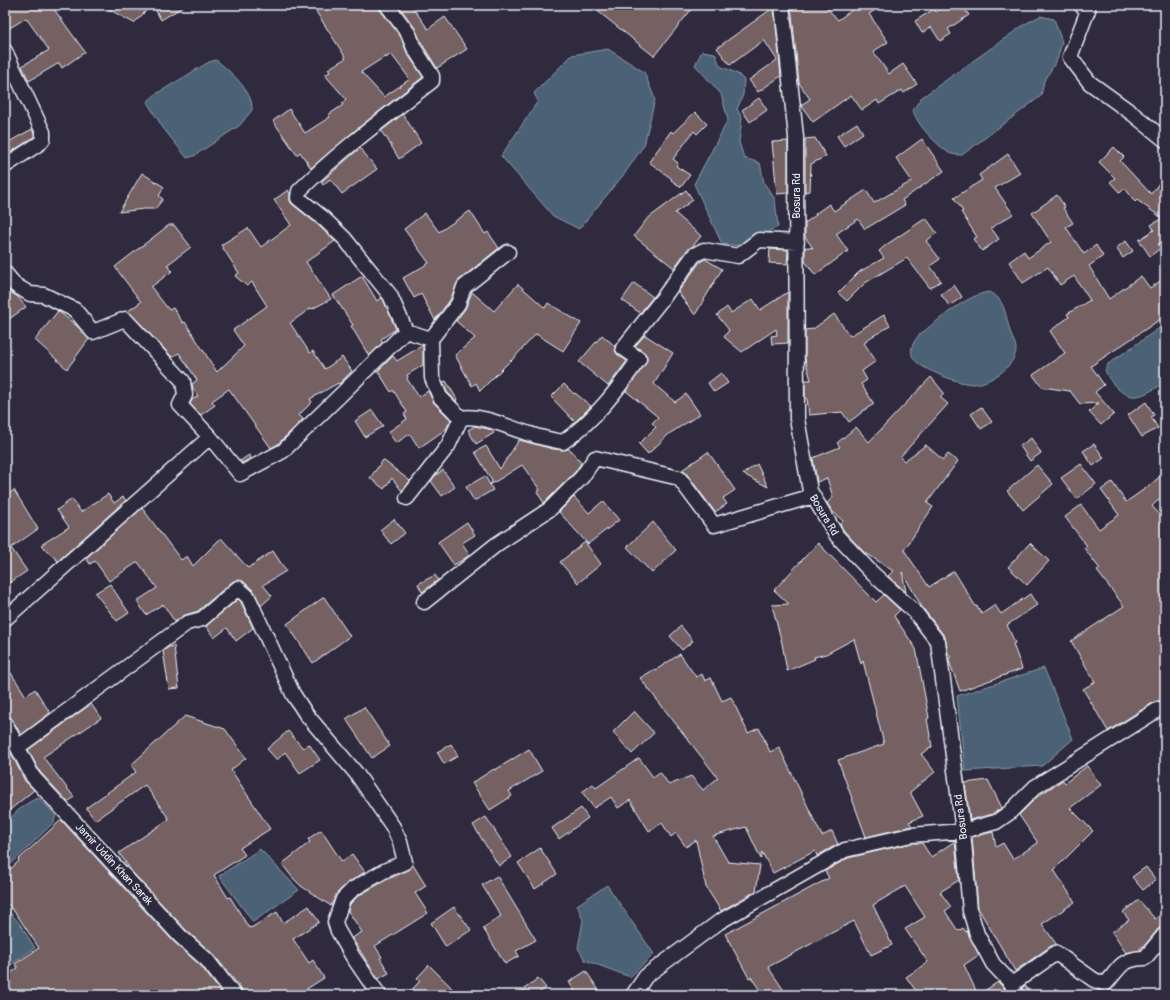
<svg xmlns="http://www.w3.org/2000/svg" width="1170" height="1000" viewBox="0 0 1170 1000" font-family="Pangolin,sans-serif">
<rect width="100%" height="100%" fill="#2f2a3d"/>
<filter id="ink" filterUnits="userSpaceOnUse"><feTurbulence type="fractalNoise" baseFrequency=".025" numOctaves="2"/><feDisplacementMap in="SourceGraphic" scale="8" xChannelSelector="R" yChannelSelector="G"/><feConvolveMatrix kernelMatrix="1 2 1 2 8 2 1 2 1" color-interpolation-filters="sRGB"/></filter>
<g filter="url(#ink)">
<!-- water -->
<path fill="#4b6276" stroke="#8a9baa" d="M1040 16 1054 19 1062 42 1057 60 1044 81 1041 96 962 155C958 155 953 155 949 153 937 145 916 124 913 110L921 98 1025 24Z
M608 49 644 72 655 99 644 145 625 173 579 229 553 216 501 156 538 101 534 93 572 55Z
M702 51 715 53 720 66 738 74 744 80 743 95 737 109 742 118 739 142 744 158 760 163 764 183 775 199 778 227 740 246 722 244 694 184 728 120 721 94 695 65Z
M216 60C228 69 244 84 250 98 252 102 252 106 252 110L240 125 194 156 187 158 163 128 147 102 156 94 209 62Z
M989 292C992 294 997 296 999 299 1006 308 1007 323 1011 334 1012 338 1016 344 1016 348 1017 366 988 385 972 384 961 383 950 379 940 375 920 366 900 358 919 335 938 321 966 295 989 292Z
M1165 324V383C1157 387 1146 395 1137 396 1123 398 1109 382 1105 370L1108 364Z
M1044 668 1073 739 1042 766 965 771 957 696Z
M39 798 56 815 54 822 5 870V824C15 813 25 802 39 798Z
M260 849 299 890 253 922 219 876Z
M607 885 654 954 630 977 585 960 578 948 583 920 577 905Z
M5 907 20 924 35 948 5 969Z"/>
<!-- building -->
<path fill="#756162" stroke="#e8f1f8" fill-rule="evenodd" d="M5 5H51L85 52 62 68 59 63 29 81 22 66 49 50 26 18 5 31Z
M101 5H152L134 23Z
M163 5H186L161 20 155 9Z
M322 5H379L380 10 401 37 407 53 423 77 358 128 311 168 300 152 297 155 273 121 289 109 305 133 330 117 328 115 343 105 342 103 346 99 325 75 330 72 328 69 346 58 315 10ZM391 54 410 79 384 97 361 72 386 56V58Z
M398 5H411L428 29 445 17 467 49 437 68 422 44 415 28Z
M590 5H695L654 56Z
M791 5H824L838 20 859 5H883L869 14 888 42 874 51 875 54 889 74 903 64 917 84 904 93 902 90 879 104 877 100 862 110 851 95 813 122 801 105 810 99 799 83Z
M946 5H962L969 15 948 29 951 34 940 41 931 27 922 33 915 21 934 9 936 12Z
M774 7 781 76 758 92 749 80 777 60 764 40 730 65 717 48Z
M759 98 767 110 750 122 742 110Z
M695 112 707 124 697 134 694 131 673 159 678 163 676 166 690 175 681 187 671 180 672 179 649 162 671 131 673 133Z
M403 114 421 143 399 159 386 137H385L381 131Z
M857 123 863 133 844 146 837 136Z
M32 129 34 134V137L5 156V144Z
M815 138 826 156 811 164 810 191 805 192V139Z
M922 139 944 171 902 200 905 205 865 229 858 219 836 234 848 251 815 275 805 261V247L813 248 805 237V223L816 215 815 214 829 204 834 211 866 190 874 203 912 181 896 158Z
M788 141V193L777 194 772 142Z
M1114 147 1124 157 1120 161 1151 194 1165 175V247L1162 242 1158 244 1161 248 1150 256 1139 240 1154 230 1151 225 1162 218 1137 200 1135 202 1125 188 1120 193 1110 182 1115 178 1099 162Z
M360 148 377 169 342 194 330 179 323 185 321 182Z
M1008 154 1020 173 995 188 1013 214 991 228 999 239 982 251 973 239 977 237 961 212 963 211 954 198 982 180 979 175Z
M142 173 164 187 159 196 163 199 155 209H144L119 212Z
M288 190 290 194V201L292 204 317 224 335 241 306 262 331 299 312 309 311 308 290 323 310 353 313 351 325 369 342 357 352 371 339 384 338 383 310 399 312 402 299 415 303 419 278 444 271 448 229 389 212 401 215 405 201 415 190 404 192 400 198 396 193 389 192 384 197 380 179 353 172 357 128 311 141 302 115 267 169 225H174L191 247 167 265 172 271 151 287 169 310 173 308 183 323 185 322 217 372 244 346 233 330 267 306 252 282 247 286 235 276 239 273 221 245 248 228 261 247 291 225 274 200Z
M686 190 693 200 675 213 701 236 693 246 687 250 674 268 634 236 647 219Z
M1057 195 1065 207 1063 208 1073 223 1066 227 1084 254 1096 245 1103 256 1089 266 1109 299 1141 276 1150 288 1165 278V316L1091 366 1104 385 1095 392 1114 414 1101 425 1089 412 1099 403 1080 404 1070 391 1042 387 1033 375 1065 353 1050 331 1069 317 1067 314 1090 300 1074 276 1060 285 1048 267 1023 283 1009 262 1024 251 1028 258 1051 242 1032 213Z
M470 211 485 234 488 232 499 248 458 281 450 300 435 320 421 294 414 298 403 278 429 263 404 229 425 213 439 232Z
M926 218 937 233 926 241 940 259 930 266 941 281 930 288 907 258 865 283 847 301 838 293 859 272 884 258 879 251 886 245Z
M1126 241 1133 251 1123 258 1116 248Z
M770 249 788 250 787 264 769 263Z
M705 259 722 269 695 315 678 292 700 262Z
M362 276 377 301 382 298 383 299 396 329 381 339 383 342 369 356 351 326 353 325 333 295Z
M634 283 653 297 640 313 622 300Z
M518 284 545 308 548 303 581 323 563 351 536 334 511 361V360L480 391 476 383 472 386 455 355 475 338 456 321 465 309 472 292 494 311Z
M954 285 962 297 949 306 941 294Z
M5 286 10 292 18 297 26 307 5 322Z
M788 292V343L772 344 771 336 777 335 776 329 742 352 724 337 729 330 717 315 727 307 731 313 753 299 760 310Z
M58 311 77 326 89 339 67 369 35 340Z
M834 314 850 336 884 315 890 326 866 340 867 341 864 343 876 361 862 371 867 380 861 384 874 404 861 412V413L849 422 842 412 809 415 807 398H805V380H811L805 359V330L813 329Z
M602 335 615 346V351L618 355 627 361 608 386 579 362Z
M645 335 673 353 654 384 675 402 686 394 700 414 669 434 648 454 639 444 656 427 652 423 658 417 626 391 647 360V356L644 352 635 346Z
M423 345V365L407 375 408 377 407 379 419 397 428 391 434 403 451 420 446 429 419 448 410 434 396 443 388 432 407 419 404 414 407 412 393 390 391 392 378 371 393 356 397 361Z
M721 373 728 383 714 392 708 383Z
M931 377 944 393 940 397 948 404 900 457 904 461 926 445 943 460 948 454 958 461 927 503 933 507 904 550 929 587 954 571 976 607 977 606 982 614 995 605 1001 614 1030 594 1037 605 1007 625 1015 643 1013 644 1022 669 960 691 949 661V658L951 657 948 653 945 637 922 607 902 572 906 592 888 576 893 571 863 551 844 531 840 524 843 521 832 511 827 503 833 497 827 478 817 482 813 458 840 447 837 443 856 427 869 442Z
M446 381 457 399 456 400 457 402 447 392 443 382Z
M564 384 574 394 575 393 591 406 575 422 551 397Z
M1146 402 1154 415 1151 417 1158 428 1142 437 1128 415Z
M981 407 992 422 981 429 971 414Z
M372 410 383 426 365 437 355 421Z
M475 426 492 430 494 433 476 444 468 430Z
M1031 438 1041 453 1030 461 1020 446Z
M519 440 553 449 562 450 568 449 572 451 581 463 575 472 544 503 537 492 540 490 522 465 490 485 493 490 474 501 466 487 485 476 490 485 492 481 475 452 486 446 500 469Z
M1094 444 1104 458 1093 466 1083 451Z
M708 452 735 490 723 498 727 504 715 512 686 473 682 470Z
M249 455 251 458 242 463 240 461Z
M383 460 410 481 402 491 392 478 384 489 370 478Z
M757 464 768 487 743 474Z
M1081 464 1096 484 1077 499 1061 478Z
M1037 465 1053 484 1023 510 1007 491Z
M443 470 455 487 442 496 431 481 435 476Z
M1165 472V494L1152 506 1165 521V700L1154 702 1108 731 1083 689 1095 682 1071 641 1124 606 1097 571 1100 569 1084 548 1087 546 1065 517 1081 505 1099 529 1119 515 1101 490 1112 482 1126 502 1149 486Z
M14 490 38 529 11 548 27 571 5 586V497Z
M108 494 114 503 123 497 126 500 58 561 41 545 69 527 57 510 72 499 81 512Z
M574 497 589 513 603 501 619 520 588 544 559 512Z
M142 508 181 560 187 556 193 566 221 538 248 568 273 551 286 571 263 585 272 596 261 606 254 591 243 581 236 580 232 582 198 611 185 615 175 622 163 604 146 615 137 601 157 588 138 562 109 581 95 561 90 564 86 558Z
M394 519 405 533 391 544 380 530Z
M467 522 475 535 462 543 470 555 454 565 438 542Z
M653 522 676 550 652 573 627 547Z
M585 542 601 564 578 583 560 562Z
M818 543 876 602 884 595 900 610 894 616 916 649 929 718 927 719 932 747 921 754 935 772 910 792 923 816 909 822 912 826 866 837 838 760 884 744 863 661 861 664 854 639 826 654 814 657 815 659 787 671 782 643 772 605 789 604 774 590Z
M1030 543 1049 561 1027 585 1008 567Z
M435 575 438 580 422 592 418 584Z
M110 584 129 613 117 621 95 593Z
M324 597 350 636 313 663 287 624Z
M238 599 241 602 253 628 236 641 227 628 214 638 206 626Z
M681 626 693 641 682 650 670 636Z
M174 646 179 688 169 689 163 651 169 647Z
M680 654 696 677 702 674 705 681 711 678 722 701 731 697 748 733 759 728 770 752 779 747 822 836 832 831 838 844 817 856 815 851 773 873 762 852 761 859 746 827 713 836 728 862 760 865 756 891 721 911 706 887 696 840 686 847 676 833 671 837 662 823 649 831 630 800 618 808 611 797 594 808 582 792 593 784 596 788 639 758 653 777 660 772 669 785 691 776 703 790 718 778 640 678 655 669 656 670Z
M5 664 26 696 35 689 50 713 21 735 12 719 9 716 5 715Z
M91 704 101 718 43 757 74 797 68 802 40 772 28 750Z
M364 707 390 746 372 758 346 719Z
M634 711 654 733 632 754 613 732Z
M185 716 225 729 246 758 231 770 270 829 240 848 245 855 214 875 228 898 230 897 249 928 250 927 251 928 277 912 283 923 309 906 319 922 293 939 309 963 313 960 324 978 297 995H244L239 986 214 955 186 930 132 872 119 853 169 819 145 785 95 820 86 808 136 772 131 765Z
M288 731 303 748 309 744 320 760 300 773 285 752 277 760 267 749Z
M5 741 25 781 34 790 5 814Z
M451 744 458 756 444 764 437 752Z
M529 749 542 771 509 791 512 796 490 810 472 783 494 769 495 770Z
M1087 766 1101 785 1070 808 1093 831 1054 870 1075 902 1042 924 1057 945 1051 946 1015 971 978 908 972 837 993 832 996 847 1003 843 1013 859 1038 843 1019 815 1038 796 1063 780 1065 783Z
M988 780 1002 808 992 814 970 820 965 783Z
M581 808 588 818 559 839 552 828Z
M486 817 512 857 499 866 473 825Z
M61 820 174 942 201 966 223 995H5V977L18 968 15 964 39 948 17 915 5 901V874L19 861 18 860Z
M321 830 342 862 352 854 365 872 349 882 337 893 331 906 301 886 292 877 282 864 310 842 308 839Z
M955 841 959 880 940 892 951 907 945 911 958 931 963 928 966 932 967 931 979 955 964 965 978 995 998 982 1004 988 1006 995H919L906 977 928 962 905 929 925 917 905 886 873 905 892 945 871 955 854 921 768 967 787 995H763L751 977 749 978 725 934 829 878 825 871 848 858 912 843H922L931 857Z
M540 848 557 874 535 889 518 863Z
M413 865 426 886 415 893 428 913 375 946 382 957 380 958 389 973 378 979 352 938 362 932 348 911 350 904 358 896 388 879 409 870Z
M1146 867 1156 880 1143 890 1132 877Z
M497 876 536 940 516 951 519 956 505 964 483 928 501 916 482 885Z
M1139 900 1155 919 1165 911V926L1158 929 1145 945 1140 948 1141 950 1126 953 1112 932 1129 920 1123 912Z
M454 907 471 930 446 947 431 923Z
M429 965 449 985 458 995H407L420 981 417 978Z
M586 971 602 995H577L569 982Z
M538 978 546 988 536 995H517Z
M1025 985 1031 995H1023L1022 988Z"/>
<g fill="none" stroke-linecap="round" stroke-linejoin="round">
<defs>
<path id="street" d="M387 5 408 33 414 48 432 76V81C387 116 339 151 299 191L298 198 323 218 345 239 364 263 390 295 406 331 431 339 458 304 464 287 508 252
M782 5 796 137 797 419 810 491 837 536 871 572 915 612 938 642 963 831 970 911 977 934 993 964 1012 984 1015 995
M1081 5 1088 10 1070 57 1090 83 1133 114 1165 140
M5 51 43 132V139L40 143 5 166
M5 273 15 285 30 294 44 295 75 310 93 332 125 319 183 381 185 395 180 405 210 437
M461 418C482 414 509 428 530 434 541 438 552 440 563 442 595 420 617 390 639 359L623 348 663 298 694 255 704 250 738 256 759 240 797 242
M407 498 448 446 461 418 440 397 432 378 431 339
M424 602 497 544 550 509 582 477 595 458 679 478 714 525 813 496
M5 619 210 437 240 474 283 451 406 331
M5 723 33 777 180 936 207 960 234 995
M18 747 187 623 202 619 238 588 248 597 293 694 306 714 356 773 378 805 393 827 400 842 405 862 384 871 353 889 343 899 335 922 338 931 353 957 379 995
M1012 984 1056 953 1094 980 1105 984C1111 979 1113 974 1118 969 1124 961 1135 958 1145 958L1165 934
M633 995 646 976 719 922 845 850 911 835 963 831 996 822 1009 813 1035 787 1159 709H1165"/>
</defs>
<!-- street casing -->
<use href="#street" stroke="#e8f1f8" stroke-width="17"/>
<!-- street -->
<use href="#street" stroke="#2f2a3d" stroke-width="14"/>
</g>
</g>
<g text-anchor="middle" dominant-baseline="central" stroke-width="4" stroke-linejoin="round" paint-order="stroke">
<!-- street labels -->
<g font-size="11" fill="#e8f1f8" stroke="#2f2a3d">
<text transform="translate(796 196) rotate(-90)">Bosura Rd</text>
<text transform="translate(824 515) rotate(59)">Bosura Rd</text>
<text transform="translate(961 817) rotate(-97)">Bosura Rd</text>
<text transform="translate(114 864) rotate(47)">Jamir Uddin Khan Sarak</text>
</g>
</g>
<!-- margin -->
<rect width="1170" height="1000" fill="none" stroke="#2f2a3d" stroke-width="20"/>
<rect x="10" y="10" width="1150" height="980" fill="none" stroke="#e8f1f8" stroke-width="1.5" filter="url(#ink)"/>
</svg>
